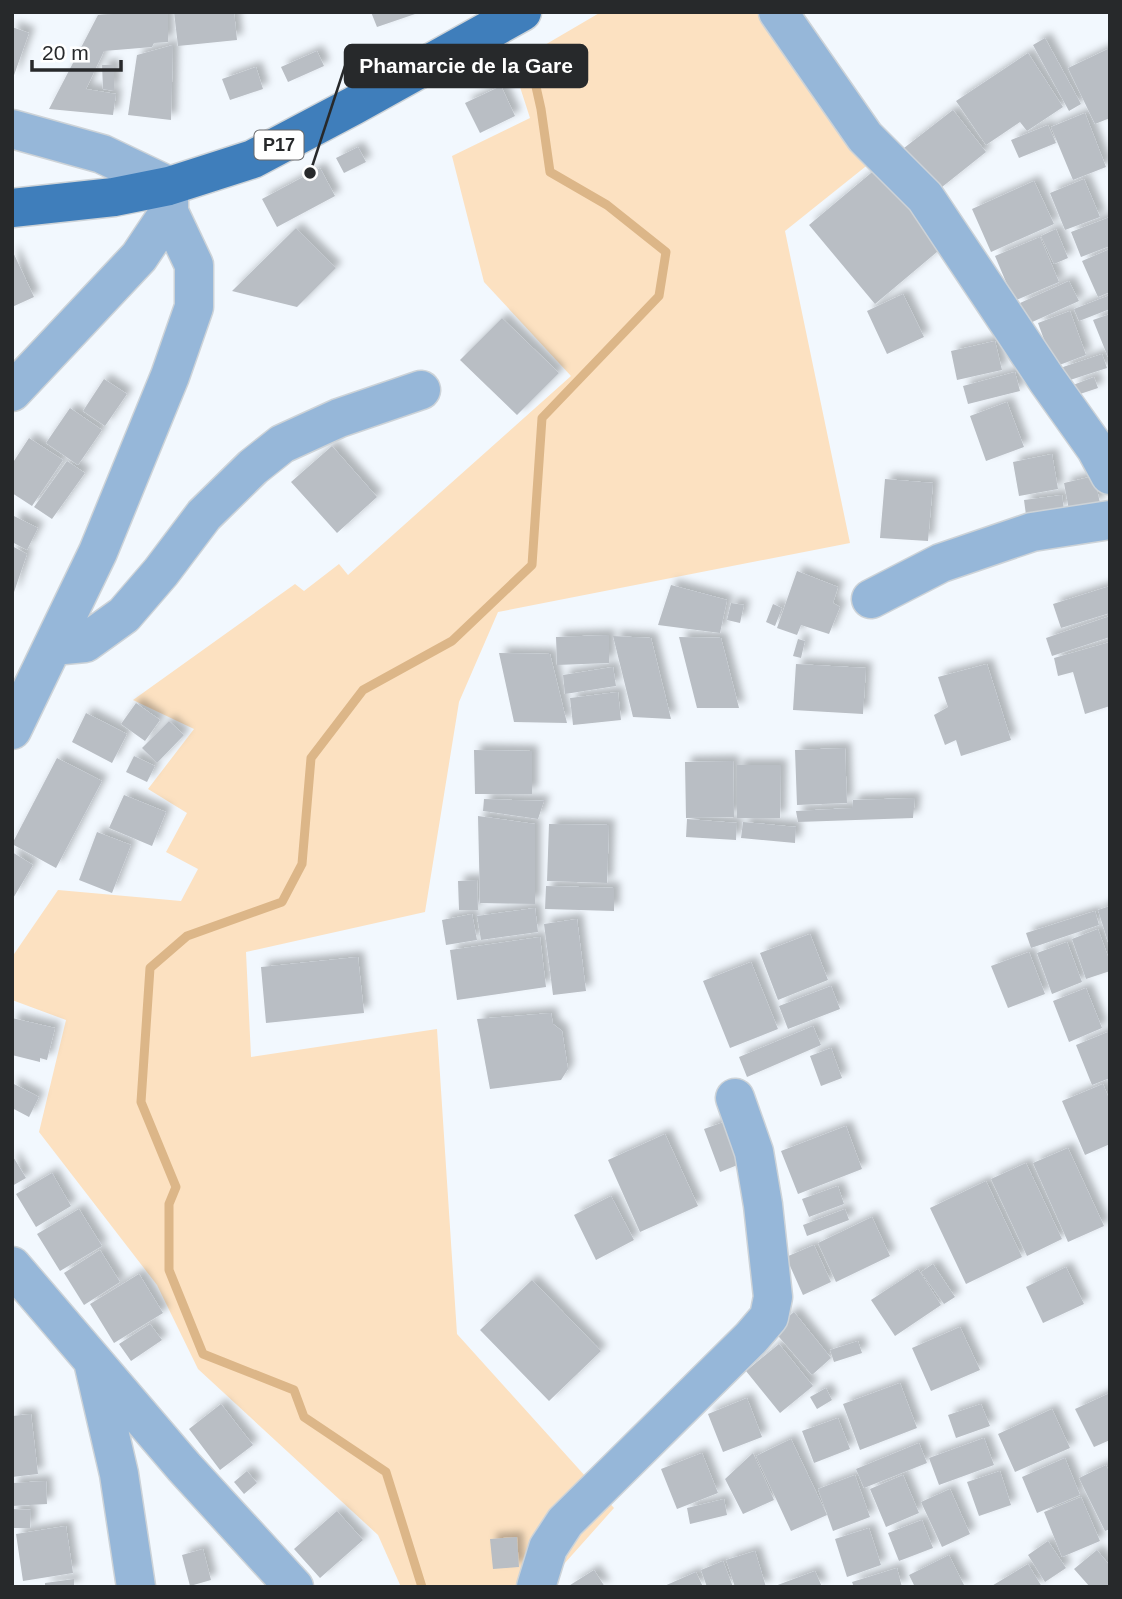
<svg xmlns="http://www.w3.org/2000/svg" width="1122" height="1599" viewBox="0 0 1122 1599" font-family="Arial,sans-serif">
<defs>
<filter id="shadow"><feDropShadow dx="6" dy="-6" stdDeviation="3.5" flood-color="#0004"/></filter>
</defs>
<rect width="100%" height="100%" fill="#f2f8fe"/>
<!-- green -->
<path fill="#fce1c1" d="M601 12H758L870 163 785 231 850 543 498 612 459 702 425 912 246 952 251 1057 437 1029 457 1334 614 1508 548 1582V1587H401L378 1535 198 1369 157 1285 39 1132 66 1020 12 1000V957L58 890 181 901 198 869 166 852 187 813 148 789 194 729 133 700 295 584 304 591 339 564 348 575 571 376 484 282 452 156 530 118 511 59 543 46Z"/>
<g fill="none" stroke-linecap="round" stroke-linejoin="round">
<!-- stream -->
<path stroke="#dcb688" stroke-width="9" d="M422 1587 386 1472 304 1417 294 1390 203 1354 169 1270V1204L176 1187 141 1102 150 968 187 936 282 902 302 864 311 758 363 690 452 641 532 565 542 418 659 296 666 252 607 205 550 172 541 109 530 60"/>
</g>
<!-- building -->
<path fill="#b9bec4" filter="url(#shadow)" d="M113 12H168V42L154 43 152 47 104 51 86 89 116 94 113 115 49 109 98 15 113 14Z
M174 12H234L237 40 178 46Z
M371 12H418V13L377 27Z
M12 27 29 33 13 78H12Z
M1045 38 1081 104 1069 111 1033 45Z
M173 45 171 120 128 115 137 55Z
M1110 48V118L1095 124 1068 68Z
M317 51 324 66 288 82 281 67Z
M1028 53 1063 107 1027 131 1020 122 986 145 956 101Z
M102 65H114V91L103 89Z
M256 67 263 89 230 100 222 79Z
M501 86 515 116 480 133 465 103Z
M953 110 986 152 937 191 904 148Z
M1085 113 1106 167 1073 180 1051 127Z
M1048 125 1056 143 1019 158 1011 140Z
M358 147 366 162 344 173 336 158Z
M883 163 950 241 875 304 809 225Z
M320 168 335 196 277 227 262 199Z
M1084 179 1100 217 1065 230 1050 193Z
M1034 181 1054 224 991 252 972 209Z
M1110 217V246L1081 257 1071 232Z
M296 228 336 268 297 307 232 291Z
M1056 229 1068 258 1054 264 1041 236Z
M1040 237 1059 282 1014 301 995 256Z
M1110 249V292L1098 297 1082 261Z
M12 250 34 297 12 307Z
M1069 281 1079 301 1030 323 1020 303Z
M903 294 924 337 887 354 867 311Z
M1110 295V309L1079 321 1074 309Z
M1070 311 1086 355 1054 367 1038 323Z
M1110 314V362L1093 320Z
M502 318 559 373 517 415 460 360Z
M995 341 1002 370 957 380 951 351Z
M1102 354 1107 368 1067 381 1063 367Z
M1015 372 1020 391 968 404 963 386Z
M1094 377 1098 388 1077 395 1073 385Z
M104 379 127 394 105 426 83 411Z
M1007 402 1024 447 986 461 970 416Z
M70 408 102 430 78 465 46 443Z
M29 438 63 460 32 506 12 493V464Z
M332 446 377 497 337 533 291 482Z
M1052 454 1058 489 1019 496 1013 462Z
M67 461 85 473 52 519 34 507Z
M1094 476 1100 503 1069 510 1064 483Z
M885 479 933 483 928 541 880 538Z
M1062 495 1064 510 1026 515 1024 500Z
M14 516 38 528 27 550 12 542Z
M12 546 27 554 13 595H12Z
M797 571 838 587 833 603 840 607 829 634 801 625 797 635 777 628Z
M671 585 727 600 720 633 658 625Z
M1110 586V613L1061 628 1053 604Z
M731 603 744 605 740 623 727 620Z
M773 604 782 608 775 626 766 622Z
M1110 616V637L1052 656 1046 638Z
M609 635V663L557 665 556 637Z
M613 636 651 638 671 719 633 717Z
M679 637 721 638 739 708H697Z
M798 639 805 641 801 658 793 656Z
M1110 642V706L1085 714 1073 672 1058 676 1054 658Z
M499 653 550 654 567 723 514 722Z
M796 664 866 668 863 714 793 710Z
M987 664 1011 740 961 756 956 740 945 745 934 715 948 707 938 677Z
M613 667 616 686 565 694 563 675Z
M618 692 621 720 573 725 570 698Z
M136 703 160 720 145 741 121 724Z
M86 713 127 734 112 763 72 742Z
M169 721 184 735 157 763 142 748Z
M845 748 847 803 797 805 795 750Z
M474 750 532 751V794H475Z
M134 756 155 766 147 782 126 772Z
M57 758 102 781 56 868 12 844Z
M733 761 734 817 686 818 685 762Z
M737 765H781L780 818H737Z
M124 795 166 812 152 846 109 828Z
M915 798 913 818 798 822 796 811 852 808 853 800Z
M484 799 544 801 538 819 483 811Z
M478 816 535 824V904L480 903Z
M687 819 737 823 736 840 686 837Z
M743 822 796 827 795 843 741 838Z
M549 824 609 825 607 883 547 881Z
M97 832 131 845 112 893 79 880Z
M12 852 33 865 12 900Z
M477 880 478 910H459L458 881Z
M546 886 614 888V911L545 909Z
M1110 906V945H1109L1098 910Z
M535 908 538 932 481 940 477 916Z
M1095 911 1099 925 1031 948 1026 933Z
M472 914 477 940 446 945 442 920Z
M577 919 586 991 553 995 544 924Z
M1098 929 1110 962V971L1086 979 1072 939Z
M810 934 828 980 778 1000 760 953Z
M540 937 546 987 457 1000 450 950Z
M1067 942 1082 982 1052 994 1037 953Z
M1029 952 1045 994 1008 1008 991 966Z
M358 957 364 1013 266 1023 261 967Z
M751 962 778 1029 730 1048 703 981Z
M831 986 840 1009 788 1029 779 1006Z
M1086 988 1102 1028 1069 1042 1053 1001Z
M551 1013 553 1024 562 1031 568 1069 561 1080 490 1089 477 1019Z
M12 1018 55 1028 47 1060 40 1058V1062L12 1055Z
M813 1026 821 1045 747 1077 739 1057Z
M1108 1032 1110 1038V1078L1092 1085 1076 1045Z
M831 1048 842 1078 821 1086 810 1056Z
M12 1083 39 1097 29 1117 12 1108Z
M1103 1084 1110 1101V1144L1085 1155 1062 1101Z
M735 1118 750 1160 720 1172 704 1129Z
M846 1126 862 1169 798 1194 781 1151Z
M665 1134 698 1206 640 1232 608 1160Z
M1068 1148 1104 1226 1068 1242 1033 1163Z
M12 1155 26 1178 12 1186Z
M1026 1163 1062 1239 1027 1256 991 1179Z
M52 1173 71 1206 36 1227 16 1194Z
M986 1181 1022 1257 966 1284 930 1208Z
M838 1186 844 1204 809 1217 802 1199Z
M611 1196 634 1240 596 1260 574 1215Z
M79 1209 102 1246 60 1271 37 1234Z
M845 1209 849 1220 807 1236 803 1225Z
M872 1217 890 1256 836 1282 818 1243Z
M814 1245 831 1282 803 1295 786 1257Z
M100 1250 120 1282 84 1305 64 1273Z
M933 1264 955 1297 944 1304 921 1272Z
M1066 1267 1084 1304 1043 1323 1026 1287Z
M918 1269 941 1305 895 1336 871 1300Z
M139 1274 163 1313 114 1343 90 1304Z
M532 1280 601 1351 549 1401 480 1330Z
M794 1312 831 1358 812 1375 773 1330Z
M150 1324 162 1340 131 1361 119 1344Z
M960 1327 980 1370 931 1391 912 1348Z
M858 1341 862 1353 834 1362 830 1350Z
M779 1344 813 1386 780 1413 746 1371Z
M900 1383 917 1428 860 1450 843 1404Z
M826 1388 832 1400 817 1409 810 1397Z
M1110 1393V1440L1094 1447 1075 1409Z
M747 1398 762 1437 723 1452 708 1414Z
M221 1404 253 1445 220 1470 189 1429Z
M981 1404 990 1426 956 1438 948 1415Z
M1052 1409 1070 1448 1015 1472 998 1434Z
M31 1414 38 1474 12 1477V1416Z
M838 1418 850 1449 814 1463 802 1431Z
M984 1438 994 1465 939 1485 929 1458Z
M791 1439 827 1515 791 1531 756 1456Z
M919 1443 927 1463 864 1488 856 1469Z
M702 1453 718 1493 677 1509 661 1469Z
M753 1453 774 1500 743 1514 725 1479Z
M1065 1458 1080 1495 1037 1513 1022 1477Z
M1106 1465 1110 1473V1529L1105 1531 1079 1478Z
M247 1471 257 1483 244 1494 234 1482Z
M1000 1471 1011 1505 979 1516 967 1482Z
M855 1475 870 1517 833 1531 818 1489Z
M903 1475 919 1513 886 1527 870 1489Z
M46 1481 47 1504 12 1506V1483Z
M950 1489 970 1534 942 1547 921 1502Z
M1081 1497 1100 1541 1062 1557 1044 1512Z
M724 1499 727 1515 690 1524 687 1508Z
M12 1509 31 1510 30 1528H12Z
M337 1511 363 1540 320 1578 294 1549Z
M922 1520 933 1548 899 1561 888 1533Z
M66 1526 73 1573 23 1581 16 1534Z
M869 1528 881 1565 847 1577 835 1539Z
M517 1537 519 1567 493 1569 490 1539Z
M1048 1541 1066 1568 1045 1582 1028 1555Z
M203 1549 211 1580 190 1586 182 1555Z
M1097 1550 1110 1566V1587H1090L1074 1569Z
M755 1551 766 1587H735L726 1560Z
M949 1555 965 1587H915L909 1575Z
M723 1561 733 1587H707L701 1570Z
M1028 1564 1042 1587H990Z
M897 1568 902 1587H854L852 1582Z
M594 1570 605 1587H567Z
M815 1571 822 1587H775V1586Z
M696 1572 703 1587H662Z
M74 1579V1587H45V1583Z"/>
<g fill="none" stroke-linecap="round" stroke-linejoin="round">
<defs>
<path id="minor" d="M778 12 865 137 925 197 1047 380 1096 449 1110 475
M12 129 102 154 169 186V212L139 257 12 392
M871 599 941 563 1032 532 1110 520
M53 646 85 643 124 615 161 572 204 515 253 467 282 444 339 418 421 390
M12 730 98 552 170 376 194 307V265L169 212
M12 1266 184 1467 294 1587
M94 1366 119 1474 136 1587
M536 1587 548 1548 565 1522 751 1338 769 1317 773 1297 763 1205 754 1152 735 1098"/>
<path id="major" d="M12 208 114 197 169 186 253 159 353 106 522 12"/>
</defs>
<!-- minor casing -->
<use href="#minor" stroke="#cdd3d8" stroke-width="41"/>
<!-- major casing -->
<use href="#major" stroke="#cdd3d8" stroke-width="41"/>
<!-- minor -->
<use href="#minor" stroke="#96b7d9" stroke-width="38"/>
<!-- major -->
<use href="#major" stroke="#3f7ebb" stroke-width="38"/>
</g>
<g text-anchor="middle" dominant-baseline="central" stroke-width="6" stroke-linejoin="round" paint-order="stroke">
<!-- shield labels -->
<rect fill="#fff" stroke="#68696b" stroke-width="2" x="254.5" y="130.5" width="49" height="29" rx="5"/>
<g font-size="18" font-weight="bold" fill="#27292b">
<text x="279" y="145">P17</text>
</g>
</g>
<!-- callouts -->
<path fill="none" stroke="#27292b" stroke-width="2.5" d="M310 173L345 66"/>
<circle fill="#27292b" stroke="#fff" stroke-width="2.5" cx="310" cy="173" r="7"/>
<rect fill="#27292b" stroke="#27292b" stroke-width="2.5" x="345" y="45" width="242" height="42" rx="7"/>
<g font-size="21" text-anchor="middle" font-weight="bold" fill="#fff">
<text x="466" y="73">Phamarcie de la Gare</text>
</g>
<!-- border -->
<rect width="1122" height="1599" fill="none" stroke="#27292b" stroke-width="28"/>
<!-- scale -->
<path d="M32 60v10h89v-10" fill="none" stroke="#27292b" stroke-width="3.5"/>
<text x="42" y="60" font-size="21" fill="#27292b" stroke="#ffffff" stroke-width="5" paint-order="stroke">20 m</text>
</svg>
